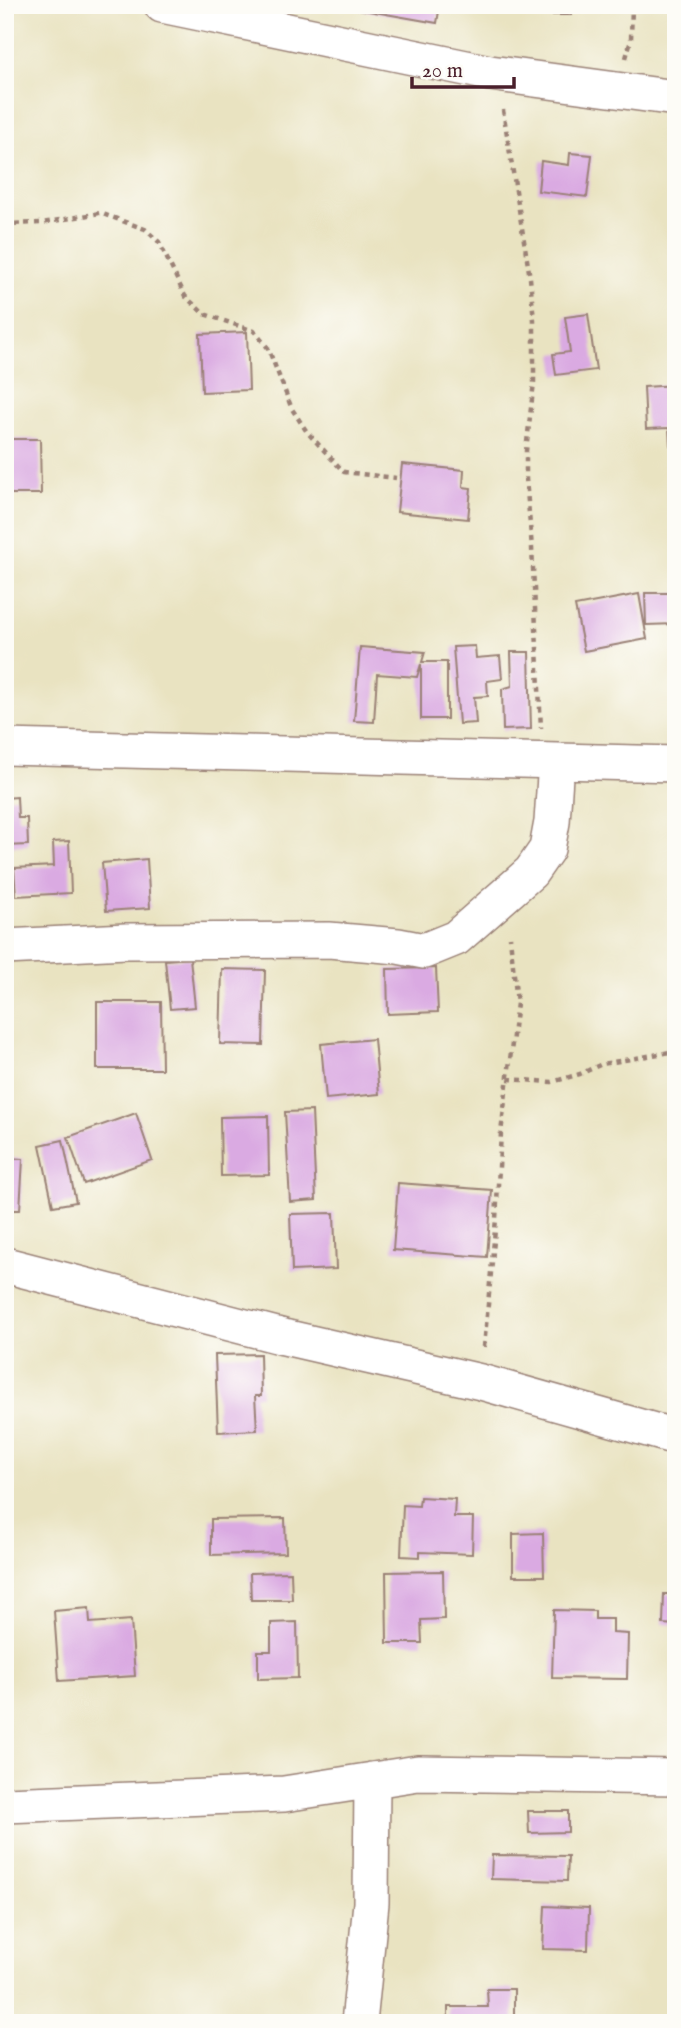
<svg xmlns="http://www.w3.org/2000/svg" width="681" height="2028" viewBox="0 0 681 2028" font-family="'IM FELL English',serif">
<rect width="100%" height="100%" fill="#fdfcf7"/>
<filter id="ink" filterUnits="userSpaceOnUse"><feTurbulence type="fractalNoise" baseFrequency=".0143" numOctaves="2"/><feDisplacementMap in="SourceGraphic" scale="14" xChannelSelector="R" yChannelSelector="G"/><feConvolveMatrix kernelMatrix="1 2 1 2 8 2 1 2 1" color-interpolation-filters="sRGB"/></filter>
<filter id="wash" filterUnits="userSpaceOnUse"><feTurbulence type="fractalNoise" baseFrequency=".00686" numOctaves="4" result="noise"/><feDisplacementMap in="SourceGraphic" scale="28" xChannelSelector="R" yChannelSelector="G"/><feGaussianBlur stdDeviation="1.57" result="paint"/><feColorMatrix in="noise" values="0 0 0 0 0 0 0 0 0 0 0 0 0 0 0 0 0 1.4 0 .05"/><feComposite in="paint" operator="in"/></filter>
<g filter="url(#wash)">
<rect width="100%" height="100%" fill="#e9e3c1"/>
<g id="blocks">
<!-- building -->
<path fill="#daaae2" d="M335 5H440L437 23Z
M535 5H571V15H535Z
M570 153 592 155 587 197 538 191 541 161 569 165Z
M588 314 596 370 556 375 553 354 570 352 565 317Z
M247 332 249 390 202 392 200 334Z
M676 385V444L670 445 669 428 646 429 644 387Z
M5 439H40L41 494H5Z
M402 464 464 470 463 487 471 488 468 519 397 512Z
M645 593H676V624L646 625Z
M639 594 647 639 584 651 575 606Z
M475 646 476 658 500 656 502 679 487 681 488 696 474 697 476 723 459 724 453 647Z
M360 647 425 652 422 662H447V719H421V664L417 677 377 674 374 722 354 721Z
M511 652H529L531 729 503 730 502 689 512 686Z
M17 797 18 818H27L28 845 5 846V798Z
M69 841 71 893 16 896 14 868 54 866 53 842Z
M147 859 150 908 106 911 102 863Z
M190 958 195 1007 170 1009 165 960Z
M436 968 438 1012 388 1014 387 969Z
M222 969 265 970 263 1045 220 1044Z
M97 1002H161L162 1069H97Z
M374 1039 379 1094 326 1099 321 1044Z
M312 1111 316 1200 290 1202 285 1112Z
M136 1113 152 1160 84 1184 68 1137Z
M268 1116 269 1175 221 1176 220 1117Z
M63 1140 76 1202 53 1206 40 1145Z
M5 1158 23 1159 20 1210H5Z
M398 1183 492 1190 487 1257 393 1250Z
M334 1213 336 1269 292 1271 290 1214Z
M260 1354 261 1396H255L257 1430 218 1432 215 1355Z
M420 1497 455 1499 454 1517H473L472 1554 420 1552V1557L401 1556 403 1505 419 1506Z
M285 1518 286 1553 211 1555V1519Z
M543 1533 544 1576H513V1534Z
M443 1571 444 1619 421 1620 422 1643H387L386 1572Z
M291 1572 292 1600H251L250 1573Z
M664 1594H676V1625L663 1624Z
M89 1608 90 1623 131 1620 135 1676 59 1681 54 1611Z
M554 1610 595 1611V1619H613V1633L628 1634 627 1679 552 1678Z
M297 1622 298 1678 258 1679V1651H271V1623Z
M528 1811H568V1832L529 1833Z
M492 1855 568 1856 567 1881 491 1879Z
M545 1906 589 1908 588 1950 543 1949Z
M487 1989H514V2023H448V2007H488Z"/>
</g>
</g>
<g filter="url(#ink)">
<use href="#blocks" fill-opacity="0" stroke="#9a8176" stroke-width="2"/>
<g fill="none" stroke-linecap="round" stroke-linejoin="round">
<defs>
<path id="street" d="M162 5 490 73 676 98
M5 747 676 764
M5 947 126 941 329 940 398 946 424 951 456 938 531 872 547 849 552 822 556 761
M5 1265 284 1337 481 1382 676 1437
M5 1805 284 1794 418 1773 676 1777
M359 2023 371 1903 372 1780"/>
</defs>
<!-- street casing -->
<use href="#street" stroke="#9a8176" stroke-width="38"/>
<!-- path -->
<path stroke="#9a8176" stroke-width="4.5" stroke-dasharray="5 5" stroke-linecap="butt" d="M626 58 631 40 632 5
M503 110 530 278 534 320V382L526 451V479L532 548 541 728
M5 224 42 223 100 213 145 229 159 242 185 296 204 314 254 331 268 348 292 409 307 432 344 472 396 478
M508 1079 552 1082 580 1074 602 1064 676 1051
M484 1347 496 1219 501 1133 517 1003 510 937"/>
<!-- street -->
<use href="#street" stroke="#fff" stroke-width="35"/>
</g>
</g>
<!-- margin -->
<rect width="681" height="2028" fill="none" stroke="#fdfcf7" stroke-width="28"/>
<!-- scale -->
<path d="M412 77v10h102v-10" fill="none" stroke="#4a1f2b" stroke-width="3.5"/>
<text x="422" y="77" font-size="21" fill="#4a1f2b" stroke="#fdfcf7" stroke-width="5" paint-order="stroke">20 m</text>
</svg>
